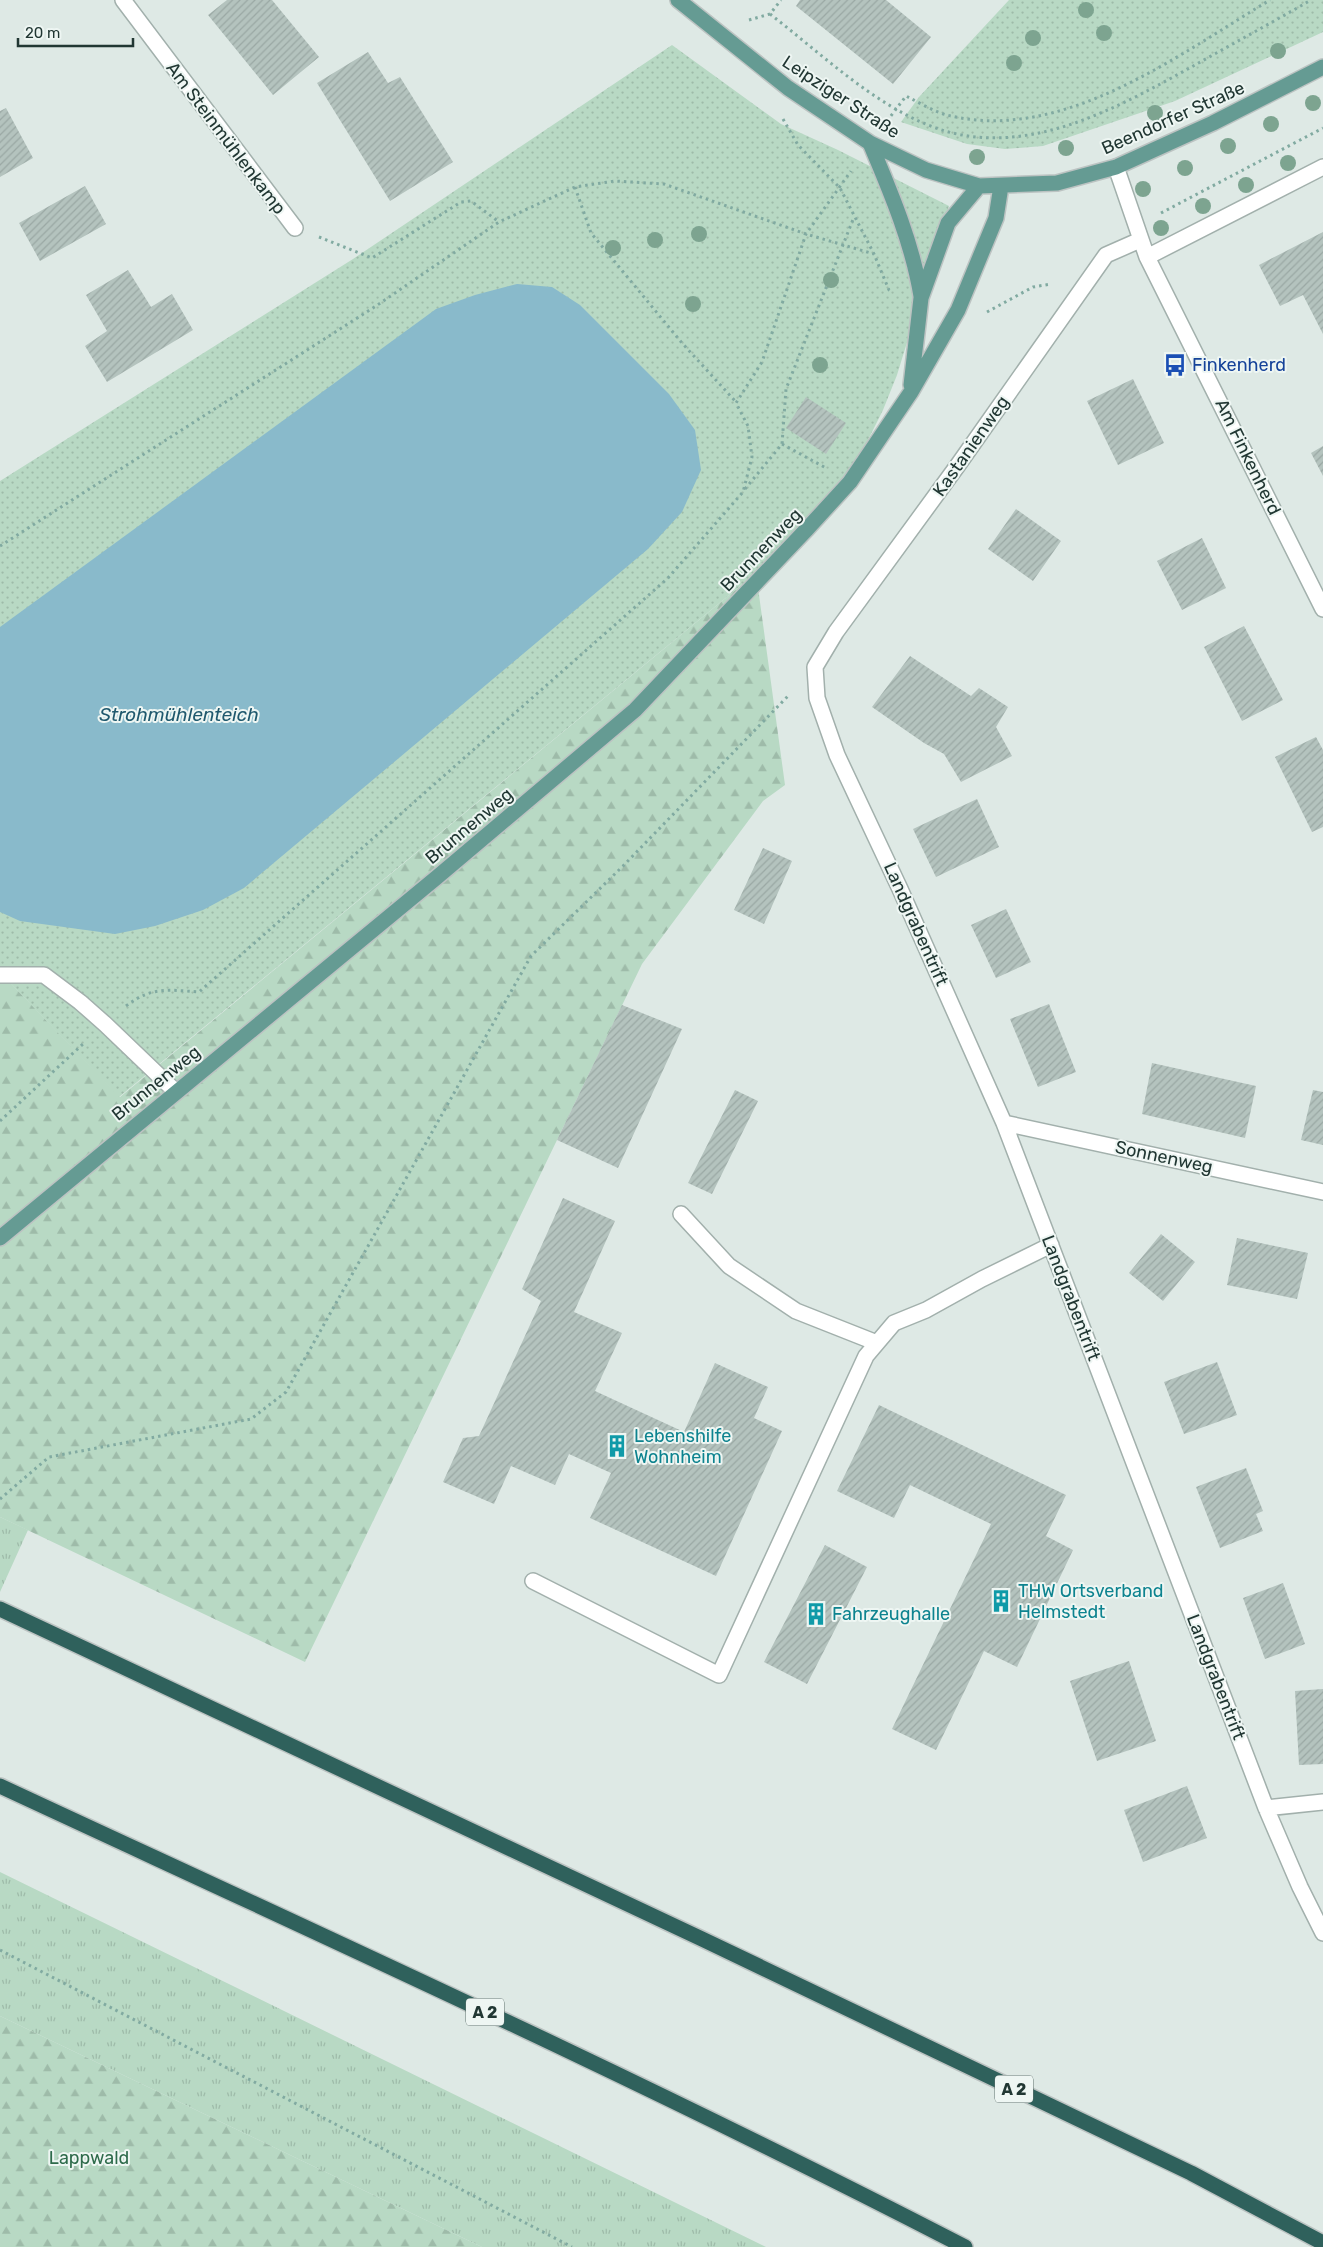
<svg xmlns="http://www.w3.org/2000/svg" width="1323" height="2247" viewBox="0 0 1323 2247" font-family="Rubik,sans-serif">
<defs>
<pattern id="grass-tufts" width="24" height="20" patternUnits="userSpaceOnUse" patternTransform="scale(1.25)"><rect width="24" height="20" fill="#b8d9c4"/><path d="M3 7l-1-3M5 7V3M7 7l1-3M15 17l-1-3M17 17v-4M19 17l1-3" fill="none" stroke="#9ebba9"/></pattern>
<pattern id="forest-firs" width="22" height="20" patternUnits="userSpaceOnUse" patternTransform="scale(1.25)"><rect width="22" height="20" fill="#b8d9c4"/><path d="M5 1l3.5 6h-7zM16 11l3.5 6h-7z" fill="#9ebba9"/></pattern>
<pattern id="park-dots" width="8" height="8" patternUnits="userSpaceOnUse" patternTransform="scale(1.25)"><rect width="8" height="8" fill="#b8d9c4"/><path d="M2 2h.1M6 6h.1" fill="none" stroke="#9ebba9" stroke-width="1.8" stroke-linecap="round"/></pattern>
<pattern id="building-hatch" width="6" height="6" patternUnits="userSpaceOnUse" patternTransform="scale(1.25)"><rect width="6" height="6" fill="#b4c3be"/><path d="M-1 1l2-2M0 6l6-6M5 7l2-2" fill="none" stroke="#9aa8a4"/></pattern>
</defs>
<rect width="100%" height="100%" fill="#dee9e5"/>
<!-- grass -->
<path fill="url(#grass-tufts)" d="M0 1517 28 1530 0 1592Z
M0 1872 766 2247H482L0 2016Z"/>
<!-- forest -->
<path fill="url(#forest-firs)" d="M756 573 785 785 763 801 642 964 305 1662 0 1517V972L120 1097Z
M0 2016 482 2247H0Z"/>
<!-- park -->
<path fill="url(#park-dots)" d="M1009 0H1323V32L1175 101 1043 146 1005 149 967 144 901 122 919 97Z
M672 45 781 124 838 150 949 206 897 375 883 410 864 448 836 488 756 573 119 1097 0 972V481L353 259Z"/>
<!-- water -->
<path fill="#89bacb" d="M517 284 552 287 580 305 669 394 695 430 701 470 682 512 648 549 244 888 203 910 155 926 115 934 20 921 0 912V627L436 309 475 295Z"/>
<!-- building -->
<path fill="url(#building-hatch)" d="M227 0H272L319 57 273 95 208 15Z
M800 0H886L931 37 893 84 796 6Z
M368 52 388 83 400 77 453 162 390 201 317 83Z
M6 108 33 158 0 177V111Z
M85 186 106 224 40 261 19 223Z
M1323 232V334L1303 295 1280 306 1259 265Z
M128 270 151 307 172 294 193 330 107 382 85 346 107 331 86 295Z
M1133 379 1164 443 1118 465 1087 401Z
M806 397 846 423 826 454 786 428Z
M1323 446V476L1311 453Z
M1016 509 1061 541 1033 581 988 549Z
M1202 538 1226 588 1182 610 1157 561Z
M1244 626 1283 700 1242 721 1204 647Z
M910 656 971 696 979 688 1008 707 996 727 1012 756 961 782 944 754 924 743 872 707Z
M1316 737 1323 750V827L1312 832 1275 757Z
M977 799 999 847 936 877 913 829Z
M763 848 792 861 764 924 734 910Z
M1006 909 1031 962 996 978 971 925Z
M1049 1004 1076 1072 1038 1087 1010 1019Z
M622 1005 682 1029 618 1168 557 1140Z
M1152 1063 1256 1086 1245 1138 1142 1114Z
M735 1090 758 1101 712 1194 688 1183Z
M1313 1090 1323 1092V1145L1301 1140Z
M563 1198 615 1221 574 1312 622 1333 595 1391 684 1432 715 1363 768 1387 754 1418 782 1431 716 1576 590 1518 611 1473 569 1454 555 1485 511 1466 494 1504 443 1482 463 1438 479 1436 541 1301 522 1289Z
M1161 1234 1195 1262 1163 1301 1129 1273Z
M1237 1238 1308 1253 1297 1299 1227 1285Z
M1217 1362 1237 1415 1184 1434 1164 1382Z
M879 1405 1066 1495 1046 1536 1073 1550 1017 1667 984 1651 936 1750 892 1729 991 1524 910 1485 894 1518 837 1491Z
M1246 1468 1263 1511 1256 1514 1263 1531 1220 1548 1196 1487Z
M825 1545 867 1567 807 1684 764 1662Z
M1283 1583 1305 1644 1265 1659 1243 1598Z
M1129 1661 1156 1741 1097 1761 1070 1681Z
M1323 1689V1764L1299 1765 1295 1691Z
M1187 1786 1207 1838 1143 1862 1124 1810Z"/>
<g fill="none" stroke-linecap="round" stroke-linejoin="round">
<defs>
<path id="minor" d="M123 0 295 228
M1116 167 1147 257 1323 609
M1140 240 1106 255 958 465 836 632 815 667 817 698 837 755 900 889 1004 1123 1266 1808 1300 1887 1323 1933
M1147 257 1323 167
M0 975H44L80 1002 105 1024 175 1091
M1004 1123 1323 1192
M681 1214 729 1266 796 1311 877 1343
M533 1581 719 1675 866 1356 894 1323 926 1310 982 1279 1051 1245
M1266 1808 1323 1802"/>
<path id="major" d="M678 0 788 88 870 143 926 170 979 186 1057 183 1116 167 1213 123 1323 67
M870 143C891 193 912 242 921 296
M911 385 921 298 948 223 979 186
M0 1238 436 878 635 710 807 529 850 482 911 392 958 310 996 218 1001 186"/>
<path id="highway" d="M0 1609 702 1939 1191 2173 1323 2243
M0 1786C323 1936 648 2083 965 2247"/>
</defs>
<!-- minor casing -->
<use href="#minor" stroke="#a2b0ac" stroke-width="18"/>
<!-- major casing -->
<use href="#major" stroke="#bcc3c2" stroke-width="18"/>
<!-- highway casing -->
<use href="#highway" stroke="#bcc3c2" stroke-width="18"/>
<!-- path -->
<path stroke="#81aaa1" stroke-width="3" stroke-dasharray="2.5 4" stroke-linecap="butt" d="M770 14C819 52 871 102 928 125 1021 163 1115 109 1195 65 1234 43 1273 22 1311 0
M749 20 770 14 781 0
M783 119 798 145 840 188 874 254 889 290 891 291
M887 121 906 96C920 103 936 113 951 116 1064 142 1178 55 1270 0
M575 187 591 233 682 343 736 402
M1161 213 1323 128
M319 237 372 258 461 202 471 201 499 222
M987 312 1033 287 1051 284
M782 444 826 468
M745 489 782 444 786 389 854 217
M0 546 376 306 499 222 575 187 615 181 664 184 806 234 874 254
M126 1006C152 986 169 990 199 992L668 578 743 492 752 457 748 426 736 403 762 362 806 234 851 171
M0 1121 84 1043
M0 1499 49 1457 251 1419 286 1392 531 956 623 866 789 695
M0 1950 572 2247"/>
<!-- minor -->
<use href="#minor" stroke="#fff" stroke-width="15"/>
<!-- major -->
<use href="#major" stroke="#659b93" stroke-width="15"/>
<!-- highway -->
<use href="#highway" stroke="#2f615c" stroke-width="15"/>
</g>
<!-- trees -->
<g fill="#7da490">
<circle cx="1086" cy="10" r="8"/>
<circle cx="1104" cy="33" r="8"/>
<circle cx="1033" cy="38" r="8"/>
<circle cx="1278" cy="51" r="8"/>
<circle cx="1014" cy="63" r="8"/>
<circle cx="1313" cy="103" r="8"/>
<circle cx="1155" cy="113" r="8"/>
<circle cx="1271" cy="124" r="8"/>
<circle cx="1228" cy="146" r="8"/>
<circle cx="1066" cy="148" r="8"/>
<circle cx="977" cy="157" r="8"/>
<circle cx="1288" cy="163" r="8"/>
<circle cx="1185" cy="168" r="8"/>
<circle cx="1246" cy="185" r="8"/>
<circle cx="1143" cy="189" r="8"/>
<circle cx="1203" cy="206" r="8"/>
<circle cx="1161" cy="228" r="8"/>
<circle cx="699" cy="234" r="8"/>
<circle cx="655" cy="240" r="8"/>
<circle cx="613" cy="248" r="8"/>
<circle cx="831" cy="280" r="8"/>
<circle cx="693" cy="304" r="8"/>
<circle cx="820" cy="365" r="8"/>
</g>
<!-- icons -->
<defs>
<symbol id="bus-bare" viewBox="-9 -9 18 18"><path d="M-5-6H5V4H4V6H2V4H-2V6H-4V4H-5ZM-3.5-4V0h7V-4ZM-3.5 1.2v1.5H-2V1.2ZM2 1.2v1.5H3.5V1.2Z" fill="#1a4fb4" stroke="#eef6f3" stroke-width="2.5" paint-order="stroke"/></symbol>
<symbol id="building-bare" viewBox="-9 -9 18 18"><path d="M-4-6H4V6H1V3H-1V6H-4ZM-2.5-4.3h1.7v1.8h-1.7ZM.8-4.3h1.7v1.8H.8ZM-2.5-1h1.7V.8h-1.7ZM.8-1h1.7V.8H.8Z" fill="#0f9aa8" stroke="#eef6f3" stroke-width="2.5" paint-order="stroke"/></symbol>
</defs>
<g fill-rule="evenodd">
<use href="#bus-bare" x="1159" y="349" width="32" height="32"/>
<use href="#building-bare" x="601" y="1430" width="32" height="32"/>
<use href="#building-bare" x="985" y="1585" width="32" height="32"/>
<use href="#building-bare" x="800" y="1598" width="32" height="32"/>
</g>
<g text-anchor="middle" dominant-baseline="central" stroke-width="4" stroke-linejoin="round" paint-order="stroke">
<!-- shield labels -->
<g fill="#eef6f3" stroke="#5e706d" stroke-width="1">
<rect x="466" y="1998.5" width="38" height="27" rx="4"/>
<rect x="995" y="2075.5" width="38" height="27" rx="4"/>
</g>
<g font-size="16" font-weight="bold" fill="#213733">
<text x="485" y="2012">A 2</text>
<text x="1014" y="2089">A 2</text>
</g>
<!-- street labels -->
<g font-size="18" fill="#213733" stroke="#eef6f3">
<text transform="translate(841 97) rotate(33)">Leipziger Straße</text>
<text transform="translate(1173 118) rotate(-24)">Beendorfer Straße</text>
<text transform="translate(226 138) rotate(53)">Am Steinmühlenkamp</text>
<text transform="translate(971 446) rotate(-55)">Kastanienweg</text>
<text transform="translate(1248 457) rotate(64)">Am Finkenherd</text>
<text transform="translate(761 550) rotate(-46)">Brunnenweg</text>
<text transform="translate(469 826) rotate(-40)">Brunnenweg</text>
<text transform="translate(916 924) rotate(66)">Landgrabentrift</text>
<text transform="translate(156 1083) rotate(-39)">Brunnenweg</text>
<text transform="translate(1164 1157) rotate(12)">Sonnenweg</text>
<text transform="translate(1071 1298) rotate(69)">Landgrabentrift</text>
<text transform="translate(1216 1677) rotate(69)">Landgrabentrift</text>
</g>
<!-- transit labels -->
<g font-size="18" fill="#164399" stroke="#eef6f3" text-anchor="start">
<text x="1192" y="365">Finkenherd</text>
</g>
<!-- culture labels -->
<g font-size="18" fill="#0d838f" stroke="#eef6f3" text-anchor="start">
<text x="634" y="1436">Lebenshilfe<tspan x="634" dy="21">Wohnheim</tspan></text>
<text x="1018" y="1591">THW Ortsverband<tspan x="1018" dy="21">Helmstedt</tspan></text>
<text x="832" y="1614">Fahrzeughalle</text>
</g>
<!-- park labels -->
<g font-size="18" fill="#2e6b4b" stroke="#eef6f3">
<text x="89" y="2158">Lappwald</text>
</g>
<!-- water labels -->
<g font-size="19" font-style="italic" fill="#20596e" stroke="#eef6f3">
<text x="179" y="714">Strohmühlenteich</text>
</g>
</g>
<!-- scale -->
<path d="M18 38v8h115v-8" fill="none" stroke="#213733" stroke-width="2.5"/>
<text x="25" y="38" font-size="15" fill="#213733" stroke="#eef6f3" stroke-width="4" paint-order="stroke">20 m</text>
</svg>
